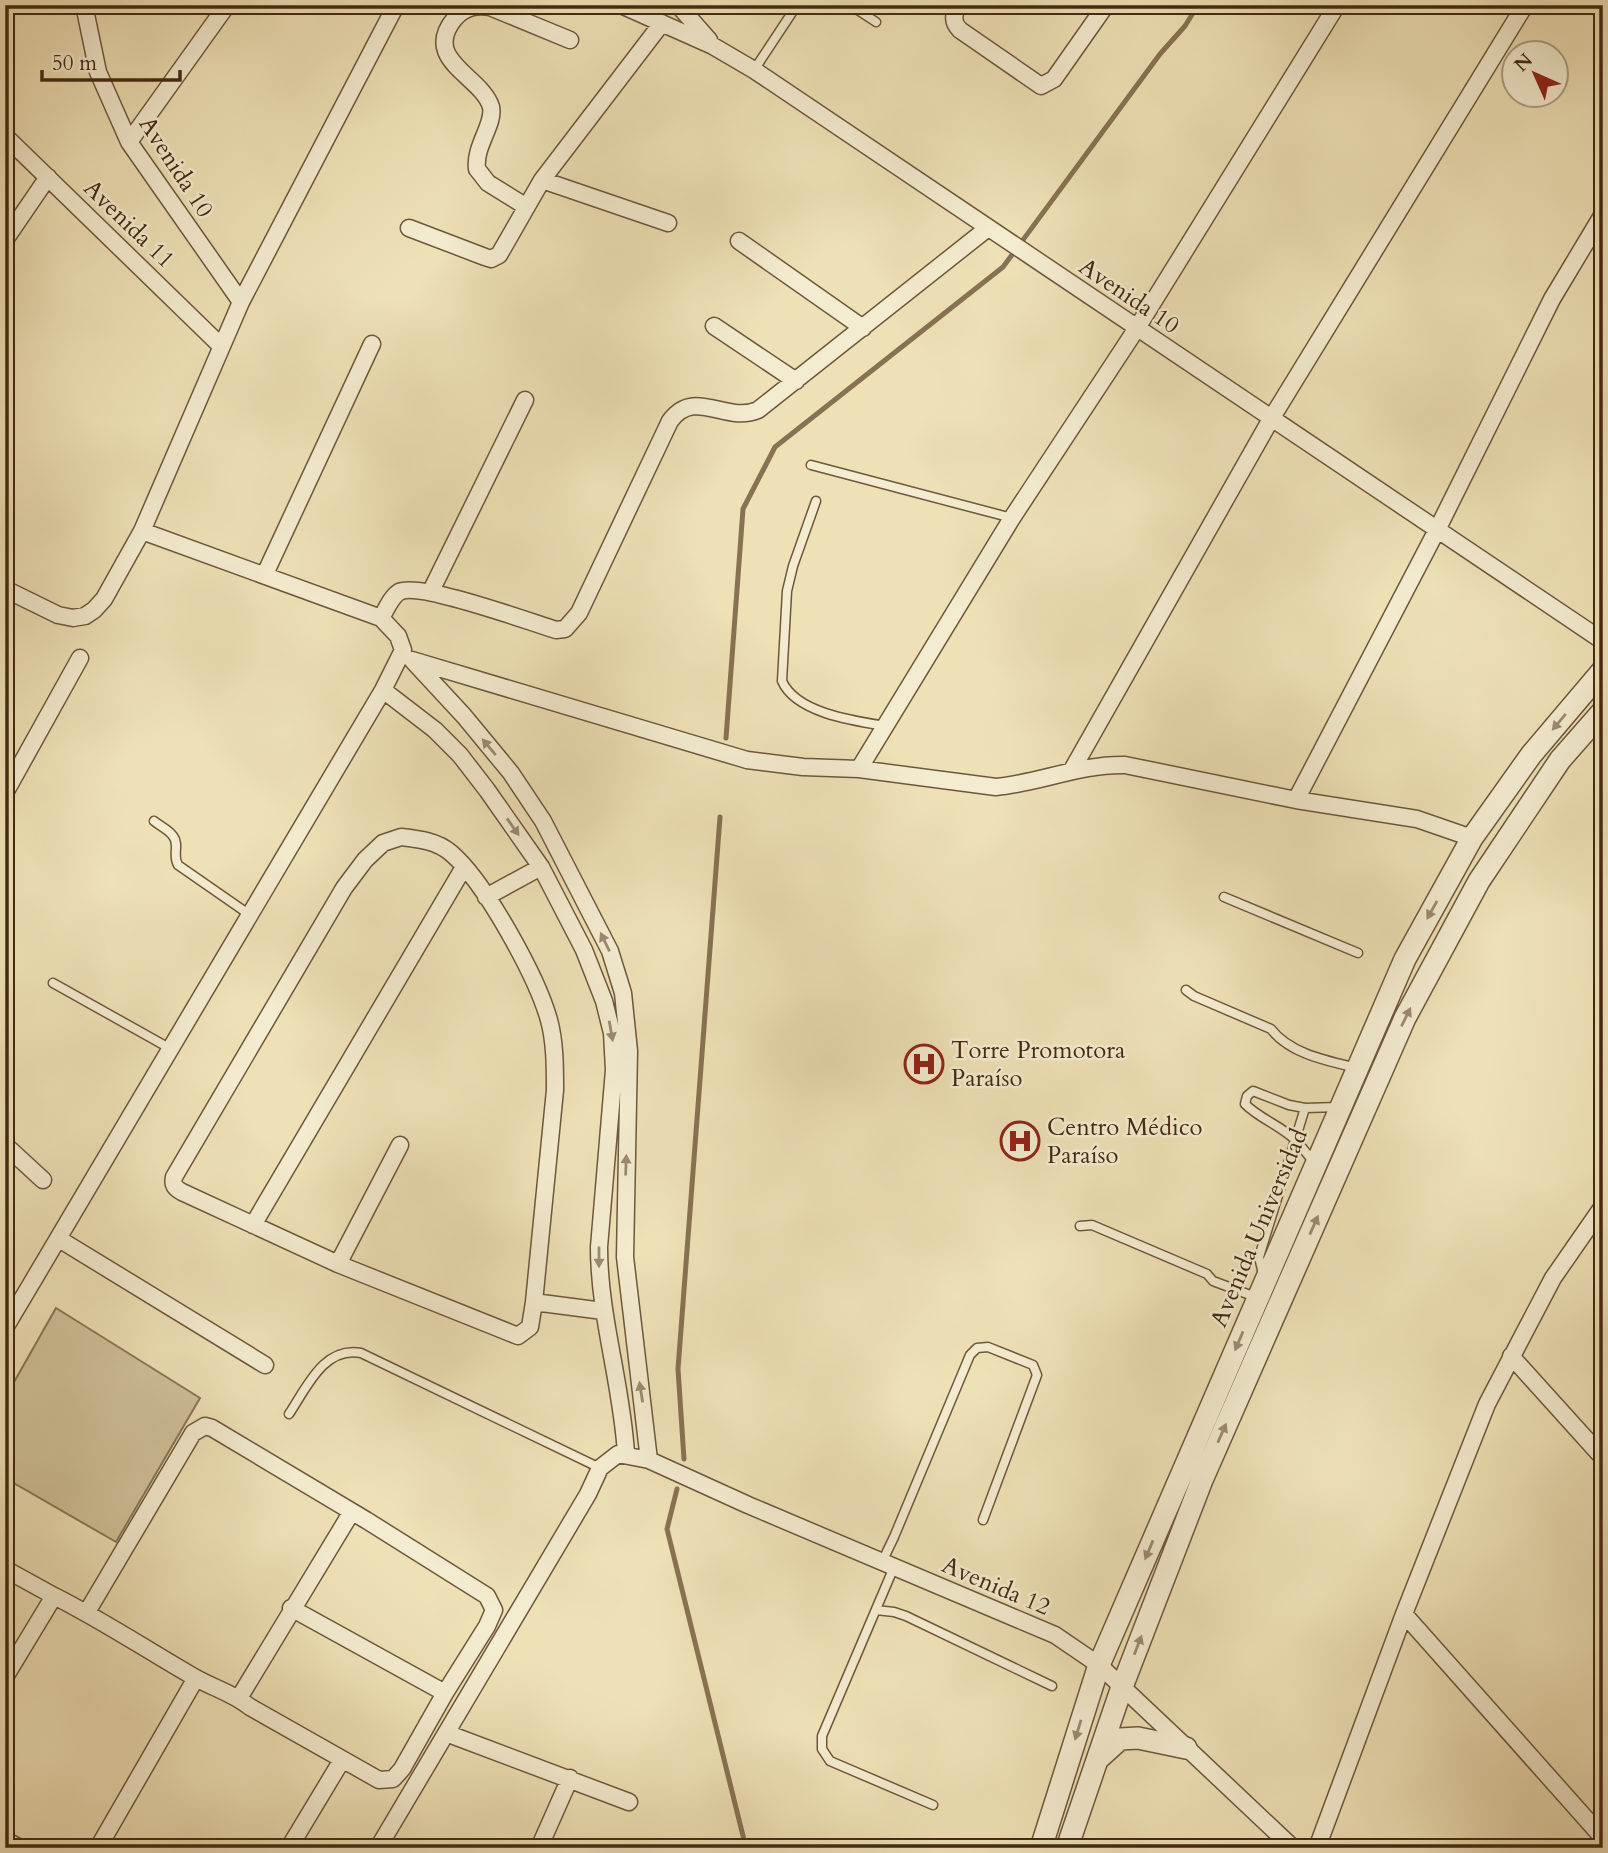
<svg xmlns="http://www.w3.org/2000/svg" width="1608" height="1853" viewBox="0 0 1608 1853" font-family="Cardo,serif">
<rect width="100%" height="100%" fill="#eee1b6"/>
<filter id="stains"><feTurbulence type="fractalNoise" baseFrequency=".00286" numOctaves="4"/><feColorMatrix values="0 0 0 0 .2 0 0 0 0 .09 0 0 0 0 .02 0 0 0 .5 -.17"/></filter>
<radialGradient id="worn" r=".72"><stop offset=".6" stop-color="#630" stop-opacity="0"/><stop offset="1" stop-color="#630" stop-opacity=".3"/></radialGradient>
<!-- green -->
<path fill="#d1c29a" stroke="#8a7656" stroke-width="2" d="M56 1308 200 1398 116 1542 5 1478V1398Z"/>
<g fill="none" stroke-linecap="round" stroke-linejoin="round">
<!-- stream -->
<path stroke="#877253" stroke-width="5" d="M726 738 743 509 775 447 1003 267 1160 54 1185 26 1198 5
M684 1459 678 1369 720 817
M677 1489 667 1529 746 1848"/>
<defs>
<path id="service" d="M850 5 876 22
M754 70 797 5
M811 465 1012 518
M816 501 793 566 787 591 782 681C796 713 854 721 886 726
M154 821C160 826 169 830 173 836 180 845 172 855 178 865L250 915
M1224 897 1358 953
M53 983 171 1049
M1186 990 1194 996 1271 1029C1290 1054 1328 1061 1357 1068
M1305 1108 1289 1105 1253 1091 1247 1096 1245 1104C1259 1118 1277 1124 1292 1137 1300 1143 1307 1155 1315 1163
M1080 1226 1092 1225 1207 1274 1213 1281 1258 1298
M1263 1274 1259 1257 1305 1108 1339 1107
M289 1414C307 1387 324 1346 361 1353L600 1468
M882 1562 894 1537 970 1355 977 1348 988 1347 1033 1365 1037 1375 983 1520
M894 1567 822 1736V1749L830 1761 933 1805
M876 1610 894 1612 906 1616 1052 1686"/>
<path id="minor" d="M84 5 98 72 129 142 241 302
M621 5 713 46 754 70 1603 641
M678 5 709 40
M959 5C953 14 952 22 960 30L1041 86 1054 79 1106 5
M5 136 221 346
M129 142 227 5
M542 180 668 223
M525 206 488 183 477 169C474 146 495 124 491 107 482 76 420 60 455 18 465 7 476 5 490 7L570 40
M409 228 485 257 491 259 499 255 542 180 662 23
M5 240 48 177
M739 241 863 328
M714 326 796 381
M265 574 372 344
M5 589 58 615 73 618 85 616 94 610 104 599 142 531 241 302 396 5
M431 591 525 400
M381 618C386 610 391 597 399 592 418 581 530 622 556 630L565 629 579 613 670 421C695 387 725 424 758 410L988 228
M412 660 747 760 803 767 859 769 996 787C1040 783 1080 764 1125 765L1296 800 1417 819 1472 838
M413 661 464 716 511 773 543 821 610 951 623 993 629 1051 625 1257 649 1460
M383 690 435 730 460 755 487 790 541 867 584 950 604 1001 612 1033 614 1070 599 1247C599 1317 622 1384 626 1454
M859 769 1012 518 1137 328 1337 5
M1072 770 1271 419 1525 5
M5 793 80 658
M1296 800 1438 528 1552 299 1603 214
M401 837C419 839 437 841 451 853 485 882 537 977 549 1020 555 1042 555 1067 555 1090L534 1302 530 1327 518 1336 338 1264 182 1192C175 1188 172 1185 174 1177L344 888 365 860 383 843Z
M486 897 541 867
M5 1145 43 1180
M253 1225 464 867
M59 1239 265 1365
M338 1264 400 1145
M534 1302 603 1311
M5 1328 383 690 403 650 398 636 381 618 142 531
M1511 1356 1603 1458
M5 1569 54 1596
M291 1608 445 1693
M1404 1614 1603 1838
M5 1677 54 1596C102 1620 147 1650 194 1677 213 1688 233 1693 250 1707L379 1780 393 1779 402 1769 445 1693 487 1626 494 1610 487 1596 366 1520 212 1428 205 1426 193 1433 87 1612
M239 1698 351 1513
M446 1733 629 1802
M5 1840 20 1848
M98 1848 196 1678
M289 1848 342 1760
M378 1848 588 1494 600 1468 618 1454 649 1460 748 1505 1055 1635 1099 1665 1293 1848
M539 1848 570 1778
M1317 1848 1404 1614 1487 1404 1553 1278 1603 1206"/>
<path id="tertiary" d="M1099 1758 1120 1739 1138 1738 1186 1748
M1041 1848 1099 1665 1405 959 1472 838 1531 755 1603 670
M1067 1848 1122 1687 1202 1480 1405 1018 1479 881 1560 760 1603 711"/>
</defs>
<!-- service casing -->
<use href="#service" stroke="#6e573b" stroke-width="11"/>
<!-- minor casing -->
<use href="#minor" stroke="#6e573b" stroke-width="19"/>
<!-- tertiary casing -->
<use href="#tertiary" stroke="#6e573b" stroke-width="24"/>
<!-- service -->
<use href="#service" stroke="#f4ecd0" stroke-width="8"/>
<!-- minor -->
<use href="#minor" stroke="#f4ecd0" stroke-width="16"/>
<!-- tertiary -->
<use href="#tertiary" stroke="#f4ecd0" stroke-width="21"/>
</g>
<!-- one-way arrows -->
<defs><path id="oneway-solid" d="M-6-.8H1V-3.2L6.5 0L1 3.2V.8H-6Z" transform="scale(1.75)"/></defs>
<g fill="#9c8a71">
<use href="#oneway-solid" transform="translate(1559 722) rotate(130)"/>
<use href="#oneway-solid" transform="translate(489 747) rotate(-130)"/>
<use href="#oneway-solid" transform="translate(513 827) rotate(55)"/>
<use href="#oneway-solid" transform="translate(1432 910) rotate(119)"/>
<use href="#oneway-solid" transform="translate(605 942) rotate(-116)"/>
<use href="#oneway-solid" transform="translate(1406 1017) rotate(-64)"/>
<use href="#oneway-solid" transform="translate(611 1031) rotate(80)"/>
<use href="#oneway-solid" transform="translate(626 1165) rotate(-88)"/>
<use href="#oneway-solid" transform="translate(1314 1225) rotate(-66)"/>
<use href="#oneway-solid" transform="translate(599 1257) rotate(90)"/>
<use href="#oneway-solid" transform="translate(1239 1341) rotate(113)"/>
<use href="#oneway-solid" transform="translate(641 1392) rotate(-99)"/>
<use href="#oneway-solid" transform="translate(1222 1433) rotate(-66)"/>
<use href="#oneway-solid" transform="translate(1149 1550) rotate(113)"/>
<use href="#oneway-solid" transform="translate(1138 1645) rotate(-69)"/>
<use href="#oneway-solid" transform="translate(1078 1730) rotate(107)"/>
</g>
<!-- icons -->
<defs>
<symbol id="hospital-ring" viewBox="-11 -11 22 22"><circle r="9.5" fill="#f4ecd0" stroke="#8f2418" stroke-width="1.5"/><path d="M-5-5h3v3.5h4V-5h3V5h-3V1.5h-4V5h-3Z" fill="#8f2418"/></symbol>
</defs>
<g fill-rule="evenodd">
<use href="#hospital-ring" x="902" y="1042" width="44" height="44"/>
<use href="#hospital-ring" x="998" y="1119" width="44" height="44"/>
</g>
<g text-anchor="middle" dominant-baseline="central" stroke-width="5" stroke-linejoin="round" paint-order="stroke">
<!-- street labels -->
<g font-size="24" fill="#432912" stroke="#f4ecd0">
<text transform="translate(176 167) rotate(57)">Avenida 10</text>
<text transform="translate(129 224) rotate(44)">Avenida 11</text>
<text transform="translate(1129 296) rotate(34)">Avenida 10</text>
<text transform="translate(1259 1228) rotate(-67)">Avenida Universidad</text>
<text transform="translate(996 1586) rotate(23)">Avenida 12</text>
</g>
<!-- poi labels -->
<g font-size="24" fill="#432912" stroke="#f4ecd0" text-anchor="start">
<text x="951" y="1050">Torre Promotora<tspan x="951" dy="28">Paraíso</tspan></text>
<text x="1047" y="1127">Centro Médico<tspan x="1047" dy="28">Paraíso</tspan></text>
</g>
</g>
<!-- margin -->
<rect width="1608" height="1853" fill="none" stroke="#eee1b6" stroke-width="28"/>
<rect x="7" y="7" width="1594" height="1839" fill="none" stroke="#432912" stroke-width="3.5"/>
<rect x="14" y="14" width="1580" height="1825" fill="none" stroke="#432912" stroke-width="2"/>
<!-- north arrow -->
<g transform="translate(1535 74) rotate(315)"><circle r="33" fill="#f4ecd0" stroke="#ad9e84" stroke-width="2"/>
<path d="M0-5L12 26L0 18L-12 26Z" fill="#8f2418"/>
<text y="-10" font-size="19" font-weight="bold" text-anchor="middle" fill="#432912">N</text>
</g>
<!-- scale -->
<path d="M42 70v10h138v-10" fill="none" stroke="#432912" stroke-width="3.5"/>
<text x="52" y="70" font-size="21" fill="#432912" stroke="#f4ecd0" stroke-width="5" paint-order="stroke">50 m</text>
<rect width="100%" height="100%" filter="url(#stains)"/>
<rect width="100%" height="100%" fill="url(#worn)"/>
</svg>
